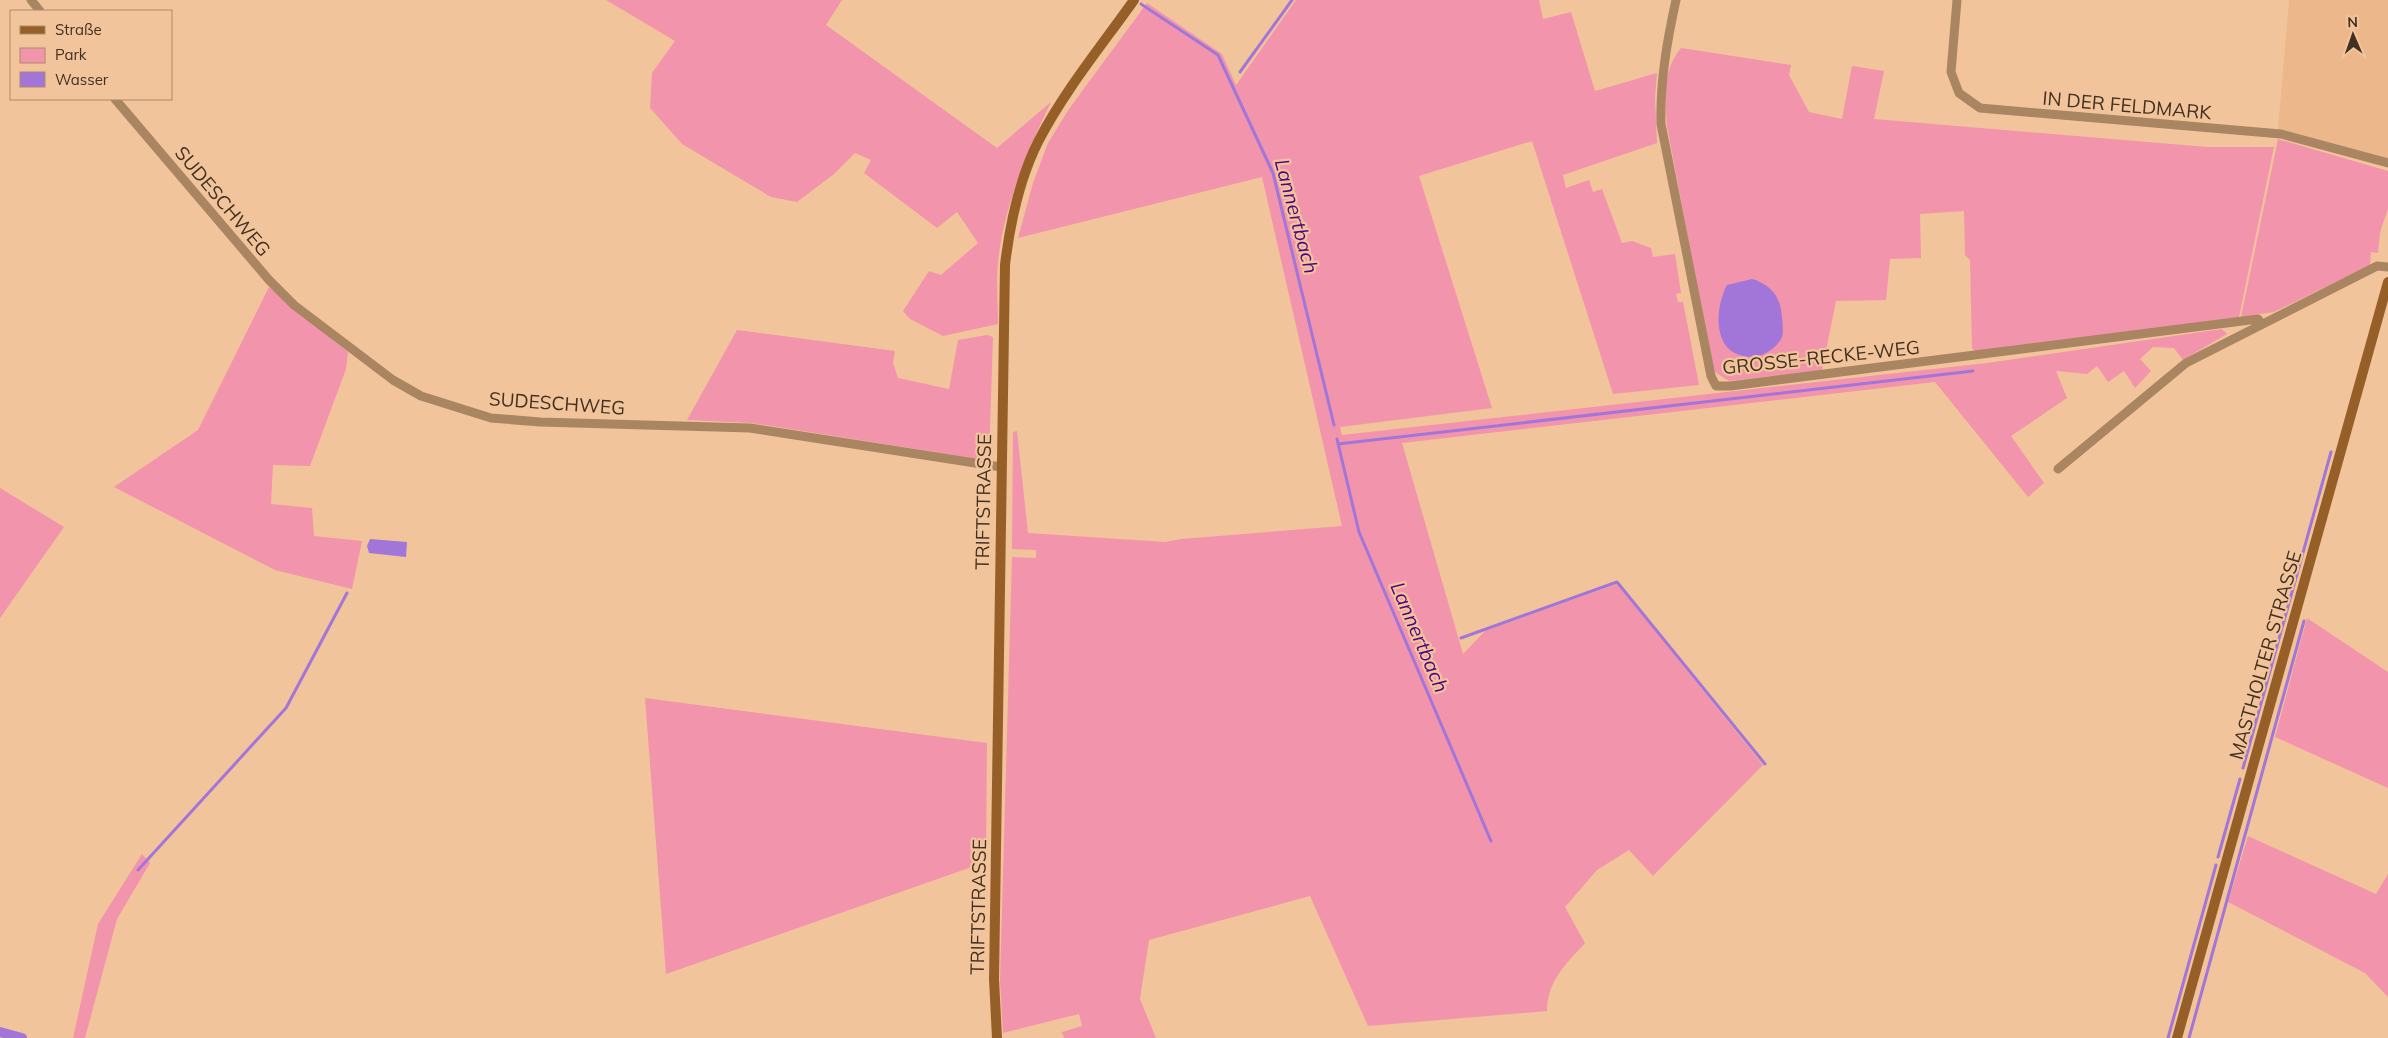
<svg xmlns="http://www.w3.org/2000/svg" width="2388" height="1038" viewBox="0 0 2388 1038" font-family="Mulish,sans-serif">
<rect width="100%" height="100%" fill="#f2c49b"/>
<!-- built -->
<path fill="#ecb88b" d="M2289 0H2388V159L2278 129Z"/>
<!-- green -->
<path fill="#f294ac" d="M606 0H842L826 25 997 148 1051 102C1027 152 1004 206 998 262 996 282 998 304 998 324L943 336 910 319 903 311 929 271 941 275 978 243 957 212 937 228 864 173 871 160 855 153 834 174 797 202 771 197 682 144 650 108 652 73 675 41Z
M1296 0H1539L1543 19 1571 12 1595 91 1657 73 1655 98 1657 143 1563 175 1566 188 1589 180 1593 192 1602 189 1622 243 1632 241 1651 248 1653 257 1675 254 1681 293 1676 294 1678 302H1683L1699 385 1613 394 1532 141 1419 176 1492 408 1340 427 1342 435 1987 363 2222 329 2227 334 2183 360 2174 348 2153 347 2140 359 2151 371 2135 388 2124 371 2108 382 2097 366 2087 374 2056 371 2067 398 2011 436 2044 483 2028 497 1935 382 1402 443 1463 654 1485 631 1617 584 1763 765 1653 876 1629 850 1597 870 1565 907 1585 943C1566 964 1547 981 1547 1011L1368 1026 1310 896 1149 940 1140 999 1156 1038H1064L1062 1032 1082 1026 1079 1014 1003 1033 1000 980 1012 557 1036 558V550L1012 549 1013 432 1017 431 1028 533 1165 542 1181 539 1342 526 1262 177 1018 238 1033 183 1048 143 1069 109 1147 3 1222 54 1236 85Z
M1681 48 1791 65 1789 75 1809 112 1842 119 1852 66 1884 71 1874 119 2207 147H2274L2239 317 1975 352 1972 348 1970 260 1965 255 1964 211 1920 214 1921 258 1890 259 1886 300 1836 301 1822 370 1729 381 1713 371 1667 126C1665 98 1662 71 1681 48Z
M2278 139 2388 171V209L2380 232 2378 253 2371 252 2370 265 2274 312 2241 317Z
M269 287 348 352 346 369 310 466 273 465 271 504 312 508 314 536 362 541 352 589 275 570 114 487 198 430Z
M737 330 895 351 893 363 898 378 949 389 958 340 987 335 993 337 989 458 985 460 752 423 687 420Z
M0 488 64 527 0 618Z
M2307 618 2388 672V788L2275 737Z
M645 698 987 743 986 862 666 974Z
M2248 836 2376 894 2388 874V997L2365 973 2228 902Z
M142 854 150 863 117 919 85 1038H73L98 924Z"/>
<!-- water -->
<path fill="#a276d8" d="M1752 279C1767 283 1779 294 1781 310 1782 318 1784 330 1782 337 1779 344 1772 350 1766 353 1759 357 1752 358 1744 356 1712 351 1715 307 1727 285Z
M370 539 407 542 406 557 369 553 367 546Z"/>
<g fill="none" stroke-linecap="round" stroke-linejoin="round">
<!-- stream -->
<path stroke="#a276d8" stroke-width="3" d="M1141 4 1218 55 1273 173 1334 425
M1240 72 1292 0
M1337 439 1359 532 1491 841
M1338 444 1973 371
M1461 638 1617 582 1765 764
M2243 768 2331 452
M2218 857 2240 779
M138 870 286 708 347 593
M2168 1038 2216 865
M2189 1038 2304 621"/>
<!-- canal -->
<path stroke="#a276d8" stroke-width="10" d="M0 1032 22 1038"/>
<!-- street -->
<path stroke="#aa8562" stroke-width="9" d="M31 0 40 11
M1676 0C1667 41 1660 81 1661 124L1711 376 1716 386H1730L2258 319 2261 323
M1957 0 1951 72 1959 93 1980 108 2281 134 2388 163
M115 99 269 280 294 305 393 380 421 396 491 418 540 422 750 428 1001 467
M2058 469 2186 363 2377 266 2388 267"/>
<!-- secondary -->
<path stroke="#965f27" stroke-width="10" d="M997 1038 994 979 1005 265C1010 223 1020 177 1039 140 1065 90 1102 45 1134 0
M2177 1038 2388 282"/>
</g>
<g text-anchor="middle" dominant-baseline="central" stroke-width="4.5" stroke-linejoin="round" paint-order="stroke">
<!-- street labels -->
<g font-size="19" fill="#423020" stroke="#f2c49b">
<text transform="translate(2127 105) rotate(5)">IN DER FELDMARK</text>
<text transform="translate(223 201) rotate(50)">SUDESCHWEG</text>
<text transform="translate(1821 357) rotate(-6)">GROSSE-RECKE-WEG</text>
<text transform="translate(557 403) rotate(4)">SUDESCHWEG</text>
<text transform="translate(983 502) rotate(-89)">TRIFTSTRASSE</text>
<text transform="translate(2265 655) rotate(-74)">MASTHOLTER STRASSE</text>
<text transform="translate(978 907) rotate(-89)">TRIFTSTRASSE</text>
</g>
<!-- water labels -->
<g font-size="20" font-style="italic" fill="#500684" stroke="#f2c49b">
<text transform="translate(1297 216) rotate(75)">Lannertbach</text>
<text transform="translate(1420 637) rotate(67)">Lannertbach</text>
</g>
</g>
<!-- legend -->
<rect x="10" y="10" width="162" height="90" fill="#f2c49b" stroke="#ac896a"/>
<rect x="20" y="26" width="25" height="8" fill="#965f27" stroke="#ac896a"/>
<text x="55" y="35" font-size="15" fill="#423020">Straße</text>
<rect x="20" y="48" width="25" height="15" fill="#f294ac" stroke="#ac896a"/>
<text x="55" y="60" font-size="15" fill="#423020">Park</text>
<rect x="20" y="72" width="25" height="15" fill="#a276d8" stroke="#ac896a"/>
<text x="55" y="85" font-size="15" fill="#423020">Wasser</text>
<!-- north arrow -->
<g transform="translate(2353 35) rotate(358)" stroke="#f2c49b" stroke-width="4" paint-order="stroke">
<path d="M0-4L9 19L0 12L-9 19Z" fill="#423020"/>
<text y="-8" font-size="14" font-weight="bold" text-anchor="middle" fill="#423020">N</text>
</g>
</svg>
